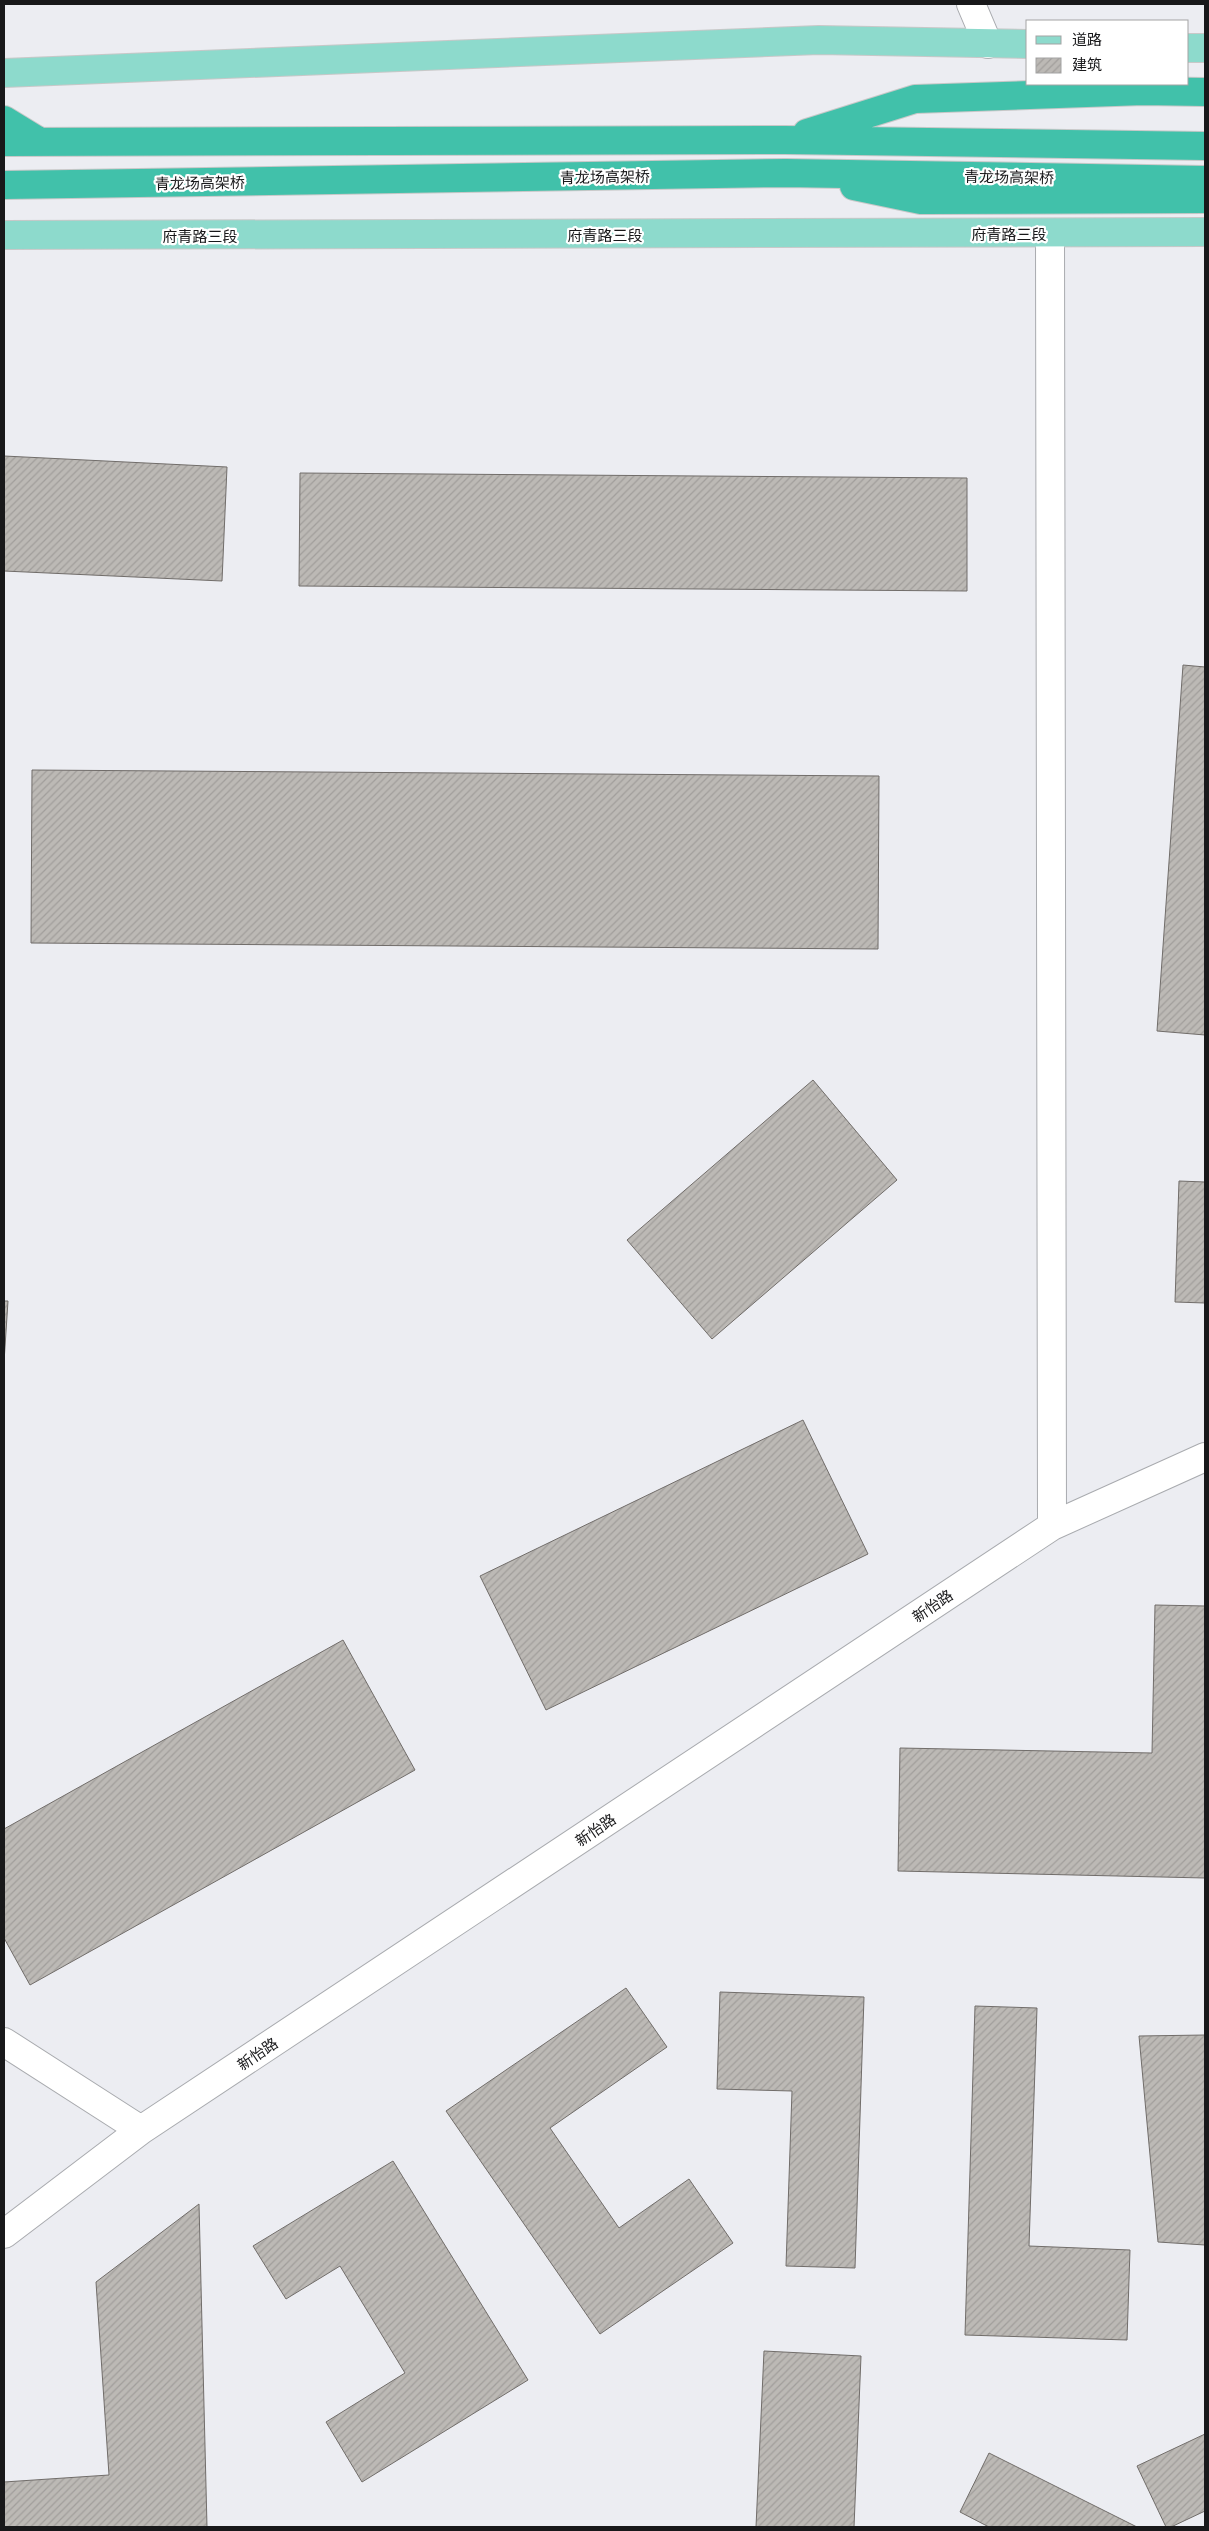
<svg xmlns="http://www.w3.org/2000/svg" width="1209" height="2531" viewBox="0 0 1209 2531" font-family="Georgia,'Noto Sans SC',serif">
<defs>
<pattern id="building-hatch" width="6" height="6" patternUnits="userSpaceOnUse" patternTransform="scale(1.25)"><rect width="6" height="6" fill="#bcb9b5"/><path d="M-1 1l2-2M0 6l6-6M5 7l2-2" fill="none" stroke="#a19e9b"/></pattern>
</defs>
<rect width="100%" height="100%" fill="#ecedf2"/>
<!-- building -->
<path fill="url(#building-hatch)" stroke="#716d6a" d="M4 456 227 467 222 581 4 571Z
M300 473 967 478V591L299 586Z
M1183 665 1205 667V1035L1157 1031Z
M32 770 879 776 878 949 31 943Z
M813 1080 897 1180 712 1339 627 1240Z
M1179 1181 1205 1182V1303L1175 1302Z
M4 1301H8L4 1362Z
M803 1420 868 1554 546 1710 480 1576Z
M1155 1605 1205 1606V1878L898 1871 900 1748 1152 1753Z
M343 1640 415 1770 30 1985 4 1938V1829Z
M626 1988 667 2047 550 2128 619 2228 689 2179 733 2243 600 2334 446 2111Z
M720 1992 864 1997 855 2268 786 2266 792 2091 717 2089Z
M975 2006 1037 2008 1029 2246 1130 2250 1127 2340 965 2335Z
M1205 2035V2245L1158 2242 1139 2036Z
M393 2161 528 2380 362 2482 326 2422 405 2373 340 2266 286 2299 253 2246Z
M199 2204 207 2527H4V2482L109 2475 96 2282Z
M764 2351 861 2356 854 2527H756Z
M1205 2434V2511L1171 2527H1166L1137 2466Z
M989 2453 1137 2527H989L960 2512Z"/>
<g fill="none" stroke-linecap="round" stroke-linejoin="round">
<defs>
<path id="street" d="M971 4 988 44
M1050 233 1052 1526
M4 2042 141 2130
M4 2234 141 2130 1052 1526 1205 1457"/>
<path id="primary" d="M1188 48H1205
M4 73 819 40 1028 44
M4 235 1205 232"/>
<path id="highway" d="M4 120 40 142
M807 133 915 99 1143 91 1205 92
M4 142 785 140 1205 146
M4 185 786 173 1205 180
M854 186 921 200 1205 199"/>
</defs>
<!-- street casing -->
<use href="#street" stroke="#a9abaf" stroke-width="30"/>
<!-- primary casing -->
<use href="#primary" stroke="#c8c8c8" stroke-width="30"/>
<!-- highway casing -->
<use href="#highway" stroke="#c8c8c8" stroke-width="30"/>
<!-- street -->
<use href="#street" stroke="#fff" stroke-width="28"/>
<!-- primary -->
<use href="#primary" stroke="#8ddacc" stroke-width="28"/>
<!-- highway -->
<use href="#highway" stroke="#41c1aa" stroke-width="28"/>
</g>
<g text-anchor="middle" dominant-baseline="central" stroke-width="4.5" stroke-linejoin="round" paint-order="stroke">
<!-- street labels -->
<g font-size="15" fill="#18181a" stroke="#fff">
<text transform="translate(605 176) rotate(-1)">青龙场高架桥</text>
<text transform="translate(1009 176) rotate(1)">青龙场高架桥</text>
<text transform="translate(200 182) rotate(-1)">青龙场高架桥</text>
<text x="1009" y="233">府青路三段</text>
<text x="605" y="234">府青路三段</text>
<text x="200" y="235">府青路三段</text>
<text transform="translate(932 1605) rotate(-34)">新怡路</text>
<text transform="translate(595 1829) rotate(-34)">新怡路</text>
<text transform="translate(257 2053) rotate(-34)">新怡路</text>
</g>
</g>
<!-- border -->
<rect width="1209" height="2531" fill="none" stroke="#18181a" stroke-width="10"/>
<!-- legend -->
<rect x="1026" y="20" width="162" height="65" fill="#ffffff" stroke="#a3a3a3"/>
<rect x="1036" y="36" width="25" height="8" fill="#8ddacc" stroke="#a3a3a3"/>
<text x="1072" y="45" font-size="15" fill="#18181a">道路</text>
<rect x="1036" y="58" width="25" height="15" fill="url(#building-hatch)" stroke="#a3a3a3"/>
<text x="1072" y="70" font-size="15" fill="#18181a">建筑</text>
</svg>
